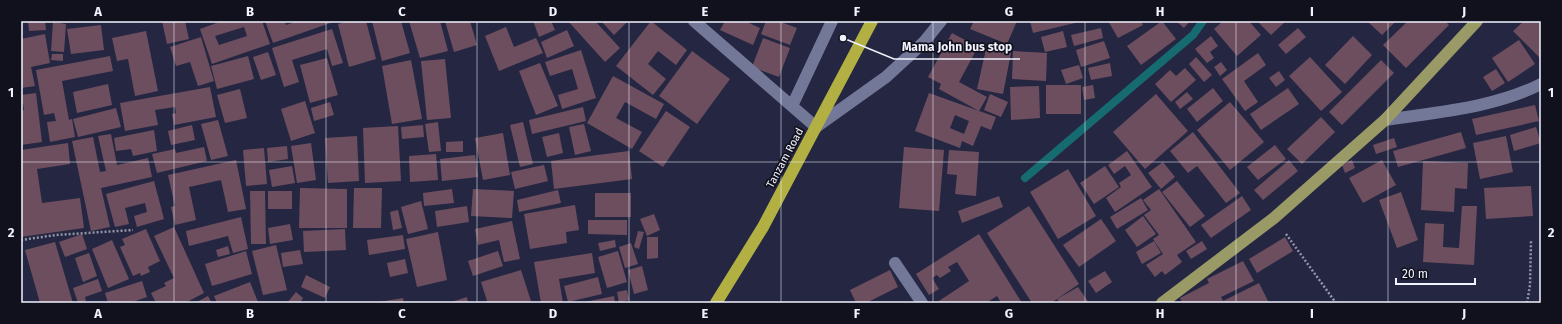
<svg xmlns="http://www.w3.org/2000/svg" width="1562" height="324" viewBox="0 0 1562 324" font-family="'Fira Sans',sans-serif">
<rect width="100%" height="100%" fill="#252742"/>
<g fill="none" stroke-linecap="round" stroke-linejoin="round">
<!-- stream -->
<path stroke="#156b6f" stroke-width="8" d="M1025 178 1193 35 1203 21"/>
</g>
<!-- building -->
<path fill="#6d4e5f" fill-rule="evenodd" d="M28 21H45L46 30 29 31Z
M162 21H185L189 39 167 44Z
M222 21H262L270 44 212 64 200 29ZM244 27 247 36 219 45 215 36Z
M265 21H285L286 25 297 21H336L273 43Z
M348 21H366L376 59 349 67 338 24Z
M372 21H401L410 53 382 61Z
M409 21H440L448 51 420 58Z
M445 21H470L477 45 454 52Z
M533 21H551L555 30 539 37Z
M568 21H595L620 48 605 62Z
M601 21H628L614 35Z
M651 21 687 50 676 65 658 51 648 64 666 79 653 95 616 66Z
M725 21H745L760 28 753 45 720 30Z
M766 21H778L797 28 790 45 761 34Z
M974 21H1017L1007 44 970 29Z
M1030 21H1079V22L1033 33Z
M1108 21H1141L1143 25 1118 38Z
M1162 21 1176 39 1141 65 1127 46Z
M1176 21H1190L1184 28Z
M1223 21H1249L1261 35 1237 56 1214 29Z
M1257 21H1286L1271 35Z
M1367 21H1396L1382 35Z
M1408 21H1445L1449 25 1406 68 1383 45Z
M1524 21H1541V59L1513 31Z
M53 22 66 24 64 52 51 51Z
M101 25 104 50 71 54 67 29Z
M506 27 514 47 536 38 543 53 499 71 485 36Z
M1101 28 1103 38 1074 46 1071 35Z
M1298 28 1306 37 1286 54 1278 45Z
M332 29 343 63 332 66 327 49 292 60 299 82 284 87 272 48Z
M567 30 574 46 547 58 541 42Z
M146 31 158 91 135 96 128 59 117 61 112 38Z
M1063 31 1067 47 1045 52 1041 37Z
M952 33 978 47 959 82 987 97 979 111 939 89 941 84 928 77Z
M45 34 50 63 31 67 35 86 21 88V39Z
M1211 36 1218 46 1210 52 1214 58 1207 63 1195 49Z
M1353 36 1372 55 1345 84 1325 65Z
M201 37 214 81 198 86 190 62 176 66 170 47Z
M763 38 790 48 779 77 752 67Z
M1519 40 1535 64 1508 82 1492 58Z
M1104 41 1110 58 1081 67 1076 50Z
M986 49 1011 53 1003 94 977 89Z
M581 50 596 98 562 109 558 95 578 89 572 69 550 76 545 62Z
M692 51 730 79 697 124 659 96Z
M1013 51 1047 53 1046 81 1012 79Z
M268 52 276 75 261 80 253 57Z
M1258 53 1266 65 1244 81 1258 102 1245 111 1222 79Z
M52 54H63V61L51 60Z
M110 56 113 71 62 81 69 120 72 119 75 137 50 142 47 122 56 121 54 113 44 115 36 70Z
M248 56 254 79 217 89 211 66Z
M1196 57 1212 75 1204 82 1189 64Z
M1310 57 1342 92 1321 111 1289 76Z
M327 58 338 95 310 103 300 65Z
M445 59 451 118 427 120 421 61Z
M411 60 422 119 392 124 382 66Z
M1381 60 1394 73 1342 125 1329 112Z
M1221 62 1227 70 1220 76 1214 67Z
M540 63 558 106 536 115 519 71Z
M1110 63 1112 76 1091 80 1088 68Z
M1079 65 1083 78 1066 84 1061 70Z
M1185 68 1196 80 1171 102 1155 84 1170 70 1176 76Z
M1496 69 1505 83 1492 91 1483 77Z
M1279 71 1285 80 1276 87 1269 78Z
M613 76 664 104 656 119 625 102 616 118 642 132 632 149 587 123Z
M108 84 112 105 77 113 73 92Z
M1046 85H1081V114H1046Z
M1093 85 1095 98 1084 100 1082 87Z
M1039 86 1040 118 1011 120 1010 87Z
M210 87 216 117 174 125 172 114 176 113 175 107 155 110 158 125 125 131 120 103Z
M1213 88 1223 101 1197 122 1187 109Z
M1288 88 1299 104 1261 130 1250 114Z
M240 89 247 118 225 123 217 95Z
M1187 92 1193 99 1180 109 1175 102Z
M36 93 42 142 21 145V111L24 110 23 103 21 104V95Z
M929 93 996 117 991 130 981 126 973 146 962 141 960 148 915 131ZM955 115 969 121 964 134 950 128Z
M990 94 1008 102 1001 117 984 110Z
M1156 94 1188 131 1145 169 1113 132Z
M305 101 315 133 291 141 281 109Z
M330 102 334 115 314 121 311 108Z
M1230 102 1264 142 1230 170 1197 130Z
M1535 105 1539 121 1476 135 1472 119Z
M583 107 586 121 532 134 529 120Z
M116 108 121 127 78 137 73 119Z
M666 111 690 127 663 167 639 151Z
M1321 117 1335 132 1302 164 1287 149Z
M218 120 228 156 211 160 201 124Z
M438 122 441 151 429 152 425 124Z
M523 122 533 164 520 167 510 125Z
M584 124 591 151 575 155 569 127Z
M192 125 195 140 171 145 168 131Z
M423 125 424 137 402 139 401 127Z
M398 126 401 181 365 183 363 128Z
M1536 127 1541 143 1514 151 1510 135Z
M154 130 157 151 133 156 131 149 116 151 114 138Z
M1193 132 1240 193 1226 203 1197 166 1188 173 1170 151Z
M1461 132 1466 148 1398 167 1393 151Z
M503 133 510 175 483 180 475 138Z
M559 133 563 153 547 157 542 137Z
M111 134 117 165 148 158 152 177 101 188 110 227 91 231 72 141 93 137 100 172 106 171 98 136Z
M357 136 359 181 328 183 325 138Z
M1506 136 1513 172 1480 179 1473 143Z
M1394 138 1397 147 1376 154 1373 145Z
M463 141V152H446V142Z
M68 143 70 164 37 169 42 203 80 198 84 228 21 237V150Z
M311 143 316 180 297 183 291 146Z
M1275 145 1286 159 1258 180 1247 167Z
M287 146 288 159 268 162 267 148Z
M204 147 207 161 157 173 152 154 175 149 176 153Z
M904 147 944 150 939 211 899 208Z
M264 148 267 184 246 186 243 150Z
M949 150 979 152 976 196 955 194 957 175 947 174Z
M629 151 632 179 554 189 551 161Z
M1127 151 1152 187 1115 212 1106 198 1121 187 1119 183 1131 175 1125 166 1114 174 1108 165Z
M436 154 438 180 410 182 409 156Z
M475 155 478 177 442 181 440 159Z
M236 160 246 209 228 212 221 180 189 187 196 220 175 225 171 207 175 206 168 175Z
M1289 160 1298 171 1263 200 1254 190Z
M1352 160 1355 168 1345 173 1342 165Z
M1382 160 1396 185 1363 203 1349 178Z
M1423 161 1468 163 1467 189 1455 188 1454 212 1421 210Z
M1163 162 1175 177 1161 189 1148 173Z
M544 165 548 181 515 189 511 172Z
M292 166 295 183 272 187 269 170Z
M1105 166 1119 187 1094 204 1080 183Z
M1068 169 1096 216 1058 239 1030 192Z
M154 181 164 219 137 227 134 216 147 212 145 203 125 208 129 224 115 227 106 194Z
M1177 181 1205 216 1190 227 1162 192Z
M1531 186 1533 216 1486 219 1484 188Z
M300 188 347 189V228H299Z
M354 188H382L381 228H353Z
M452 189 454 203 424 206 423 193Z
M473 189 514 191 512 218 471 216Z
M1159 189 1196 242 1177 255 1182 262 1165 275 1162 271 1155 277 1146 265 1163 254 1153 239 1159 235 1144 215 1151 210 1143 200Z
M558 190 561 203 519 212 517 200Z
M250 191H265L266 244H251Z
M268 191H292V209H268Z
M1401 192 1418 240 1397 248 1379 200Z
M595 193H631V217H595Z
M999 196 1003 207 962 223 958 211Z
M1242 196 1251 210 1211 238 1201 225Z
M1141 198 1148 210 1117 229 1110 217Z
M421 201 428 229 408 234 401 207Z
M575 205 579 230 566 232 567 243 530 249 524 214Z
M467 206 469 222 437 227 435 211Z
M1029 206 1079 284 1051 303H1032L987 233Z
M1462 206H1477L1474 265 1423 262 1425 223 1444 224 1443 247 1459 248Z
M398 210 402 228 393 230 390 212Z
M654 214 660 230 647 236 640 219Z
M1143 216 1156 234 1137 247 1125 230Z
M241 217 248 249 233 253 228 236 189 246 186 231Z
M1101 219 1116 241 1079 267 1063 245Z
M588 220H627V235L588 234Z
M512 221 520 259 504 262 499 240 478 245 475 229Z
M290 224 293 240 270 244 268 228Z
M174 227 204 293 185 303H156L151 293 166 286 164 283 174 278 154 236Z
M146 229 160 261 148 267 150 272 141 276 140 273 133 276 120 247 125 245 122 239Z
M345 229 346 250 304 252 303 231Z
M638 231 644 232 639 249 634 247Z
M438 232 447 280 417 287 406 239Z
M82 234 87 249 65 257 59 242Z
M979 234 1022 303H1001L997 296 986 303H936L969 281 957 262 948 267 951 271 940 278 937 275 932 278 939 289 929 295 916 274Z
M403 235 405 249 369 255 367 240Z
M647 237H658V258L647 259Z
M1285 237 1293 251 1257 273 1249 259Z
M112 240 129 279 108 288 92 249Z
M615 240 616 247 600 251 598 243Z
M1154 241 1161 253 1142 264 1136 252Z
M1202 241 1207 249 1191 259 1186 251Z
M55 242 73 303H40L25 250Z
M631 243 638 264 625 268 619 247Z
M276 245 287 290 263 295 252 251Z
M228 246 230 254 218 257 216 250Z
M300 250 303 264 283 267 281 253Z
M246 251 252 274 212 286 205 264Z
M498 251 503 266 473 276 468 261Z
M618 251 627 282 607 288 598 257Z
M89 253 97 276 83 282 75 258Z
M592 253 595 273 559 279 563 303H541L534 262Z
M405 259 408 273 390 277 387 263Z
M1243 261 1254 281 1221 297 1223 301 1259 283 1269 303H1182L1180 298 1209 283 1207 279Z
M642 266 648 290 634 294 628 270Z
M521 270 531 301 524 303H482L487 301 481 282Z
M890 270 898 287 866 303H856L850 290Z
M1105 271 1112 282 1096 293 1088 281Z
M306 275 330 287 325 298 301 287Z
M598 277 602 294 568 302 564 286Z
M98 279 102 291 85 297 86 301 78 303 73 288Z
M142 281 147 297 130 303H108L105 293Z
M250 282 258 302 254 303H217L214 296Z
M1078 287 1089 303H1060L1057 299Z
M627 290 629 300 619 303 617 292Z
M296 292 303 298 300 303H287Z
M208 296 212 303H195Z
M614 296 615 303H585V302Z
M467 297 468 303H448Z
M403 298 404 303H379V302Z"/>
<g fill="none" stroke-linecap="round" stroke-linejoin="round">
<!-- path -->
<path stroke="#9395a8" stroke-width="2.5" stroke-dasharray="2 2" stroke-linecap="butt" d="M1286 234 1336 303
M21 240 56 235 133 230
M1527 303 1530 285 1531 241"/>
<!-- minor -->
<path stroke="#747898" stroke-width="12" d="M694 21 816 127 886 77 924 42 941 21
M792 106 832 21
M1385 120C1437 112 1494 108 1541 84
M895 263 922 303"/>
<!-- major -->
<path stroke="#999a65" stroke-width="12" d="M1162 303 1274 218 1385 120 1477 21"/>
<!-- highway -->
<path stroke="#b2b043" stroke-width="12" d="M716 303 763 227 872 21"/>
</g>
<!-- grid -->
<path fill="none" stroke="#f1f3fe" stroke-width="1" stroke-opacity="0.55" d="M174 21V303M326 21V303M477 21V303M629 21V303M781 21V303M933 21V303M1085 21V303M1236 21V303M1388 21V303M21 162H1541"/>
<g text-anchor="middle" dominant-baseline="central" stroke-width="3.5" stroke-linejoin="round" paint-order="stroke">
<!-- street labels -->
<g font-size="11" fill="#f1f3fe" stroke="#10111d">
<text transform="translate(785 158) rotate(-62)">Tanzam Road</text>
</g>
</g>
<!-- callouts -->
<path fill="none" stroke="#f1f3fe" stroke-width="1.5" d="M843 38L894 59H1020"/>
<circle fill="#f1f3fe" stroke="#10111d" stroke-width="1.5" cx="843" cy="38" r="4"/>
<g font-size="12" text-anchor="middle" font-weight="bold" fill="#f1f3fe" stroke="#10111d" stroke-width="3.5" stroke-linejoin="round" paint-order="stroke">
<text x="957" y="51">Mama John bus stop</text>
</g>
<!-- border -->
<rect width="1562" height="324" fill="none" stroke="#10111d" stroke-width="44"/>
<!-- scale -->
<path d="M1396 278v6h79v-6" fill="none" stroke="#f1f3fe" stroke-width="2"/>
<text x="1402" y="278" font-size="12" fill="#f1f3fe" stroke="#10111d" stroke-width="3" paint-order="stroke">20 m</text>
<rect x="22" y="22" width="1518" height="280" fill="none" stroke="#f1f3fe" stroke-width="1.5"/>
<g font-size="13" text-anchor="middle" font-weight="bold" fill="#f1f3fe">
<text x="98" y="16">A</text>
<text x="250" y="16">B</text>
<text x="402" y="16">C</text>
<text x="553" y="16">D</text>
<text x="705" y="16">E</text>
<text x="857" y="16">F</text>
<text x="1009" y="16">G</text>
<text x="1160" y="16">H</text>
<text x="1312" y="16">I</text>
<text x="1464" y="16">J</text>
<text x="11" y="97">1</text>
<text x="1551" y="97">1</text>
<text x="11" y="237">2</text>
<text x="1551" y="237">2</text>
<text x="98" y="318">A</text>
<text x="250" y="318">B</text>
<text x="402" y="318">C</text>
<text x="553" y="318">D</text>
<text x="705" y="318">E</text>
<text x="857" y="318">F</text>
<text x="1009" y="318">G</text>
<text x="1160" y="318">H</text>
<text x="1312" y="318">I</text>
<text x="1464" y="318">J</text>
</g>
</svg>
